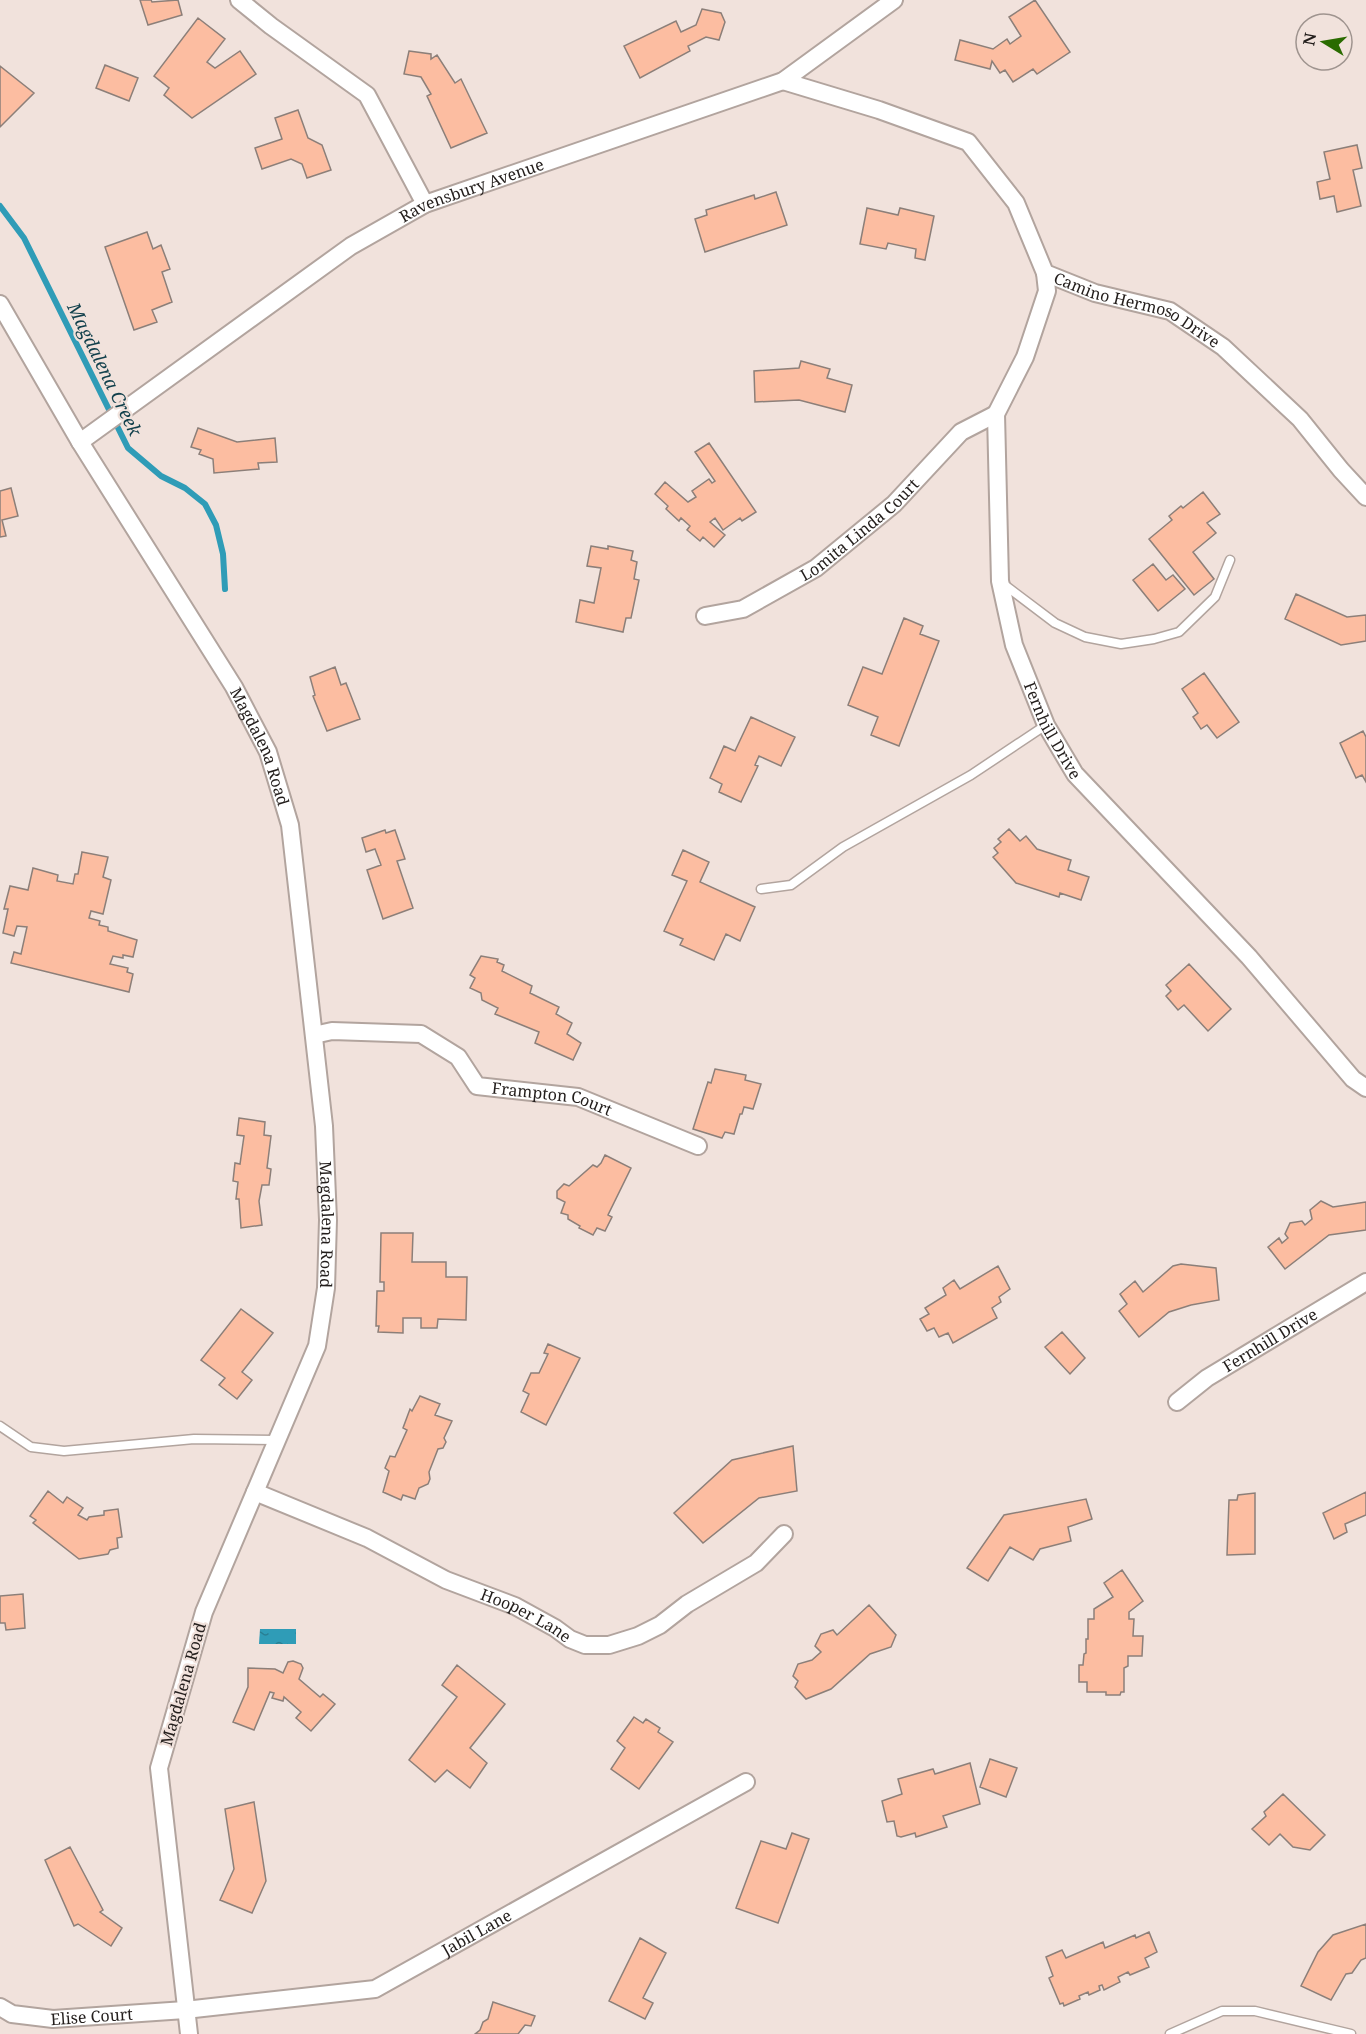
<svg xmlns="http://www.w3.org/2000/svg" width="1366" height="2034" viewBox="0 0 1366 2034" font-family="'Noto Serif',serif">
<defs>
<pattern id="water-ripples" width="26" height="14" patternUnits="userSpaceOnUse" patternTransform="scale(1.5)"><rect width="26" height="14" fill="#2f9cb7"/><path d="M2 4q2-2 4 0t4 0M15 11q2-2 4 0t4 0" fill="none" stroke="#287f94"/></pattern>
</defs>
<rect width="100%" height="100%" fill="#f1e2dc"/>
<!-- water -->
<path fill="url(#water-ripples)" d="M260 1629H296V1644H259Z"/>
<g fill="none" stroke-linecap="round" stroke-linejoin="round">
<!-- stream -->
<path stroke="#2f9cb7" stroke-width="6" d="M0 206 24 238 128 448 161 476 185 488 205 504 216 525 223 554 225 589"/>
</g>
<!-- building -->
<path fill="#fcbda1" stroke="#8c7f79" stroke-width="1.5" d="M140 0H151L152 2 178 0 182 15 148 25Z
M1035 0 1070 52 1037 74 1033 69 1013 82 1005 70 1000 73 992 61 990 69 955 60 960 40 993 49 1007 39 1010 44 1021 36 1009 17Z
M702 9 721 13 725 22 719 40 706 37 688 46 690 51 640 78 624 46 676 21 681 32 696 25Z
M198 18 225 39 207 62 215 68 240 51 256 74 192 118 164 95 169 88 154 76Z
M409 51 431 54V59L437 55 455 83 461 79 487 133 451 148 427 96 431 94 421 77 404 74Z
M105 65 138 78 129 101 96 88Z
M0 66 34 93 0 127Z
M298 110 308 138 322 145 331 170 307 178 302 164 291 159 262 169 255 148 282 139 275 118Z
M1357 145 1362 168 1353 170 1361 206 1337 212 1334 196 1320 199 1317 182 1330 179 1324 152Z
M776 192 787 225 705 252 695 219 707 215 706 210 754 195 755 199Z
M867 208 898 215 900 208 934 216 925 260 915 258 916 249 888 243 886 249 860 244Z
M147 232 153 249 161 245 170 269 162 272 172 302 152 310 157 322 134 330 105 247Z
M801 361 830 369 827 378 852 385 845 412 799 400 755 402 754 371 799 368Z
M198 428 237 442 275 438 277 462 258 463 259 469 214 473 213 459 199 454 201 450 191 447Z
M709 443 756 512 742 521 740 518 723 530 715 518 710 522 725 535 714 547 703 537 700 541 687 530 690 526 681 518 679 521 666 509 668 506 655 494 665 482 688 502 696 497 692 491 709 479 712 483 715 481 695 452Z
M11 488 18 516 2 520 6 536 0 537V491Z
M1203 492 1220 514 1207 523 1216 533 1193 552 1214 579 1194 595 1149 539 1172 520 1169 516 1181 506 1183 508Z
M591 546 608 549V546L633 551 631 560 637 562 634 579 639 580 631 618H626L623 632 576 622 580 600 594 603 601 568 587 566Z
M1153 564 1166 580 1173 575 1185 589 1158 611 1133 580Z
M1296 594 1347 617 1366 615V641L1341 645 1285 619Z
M904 618 923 626 920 634 939 641 899 746 871 735 878 717 848 705 863 667 882 674Z
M335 667 341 685 346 683 360 719 327 731 313 696 315 695 310 677Z
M1204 673 1239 722 1217 738 1207 725 1201 729 1193 717 1198 713 1182 689Z
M751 717 795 737 781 766 759 756 755 765 758 766 741 802 719 792 722 784 710 778 724 746 735 751Z
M1363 731 1366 737V782L1362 775 1356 778 1340 743Z
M1009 829 1020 841 1026 836 1037 849 1071 860 1068 870 1089 877 1081 900 1060 893 1059 897 1016 883 993 857 998 853 994 848 1001 842 998 839Z
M385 830 386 833 395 830 405 859 397 861 413 908 383 919 367 870 381 865 375 849 366 852 362 838Z
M683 850 709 862 700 882 755 907 740 941 726 934 714 960 680 945 683 939 664 931 687 881 672 875Z
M82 852 108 857 103 877 111 880 103 914 91 911 89 918 100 921 99 925 108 927V931L137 940 133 957 123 955V958L113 956 110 964 128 968 127 972 133 974 129 992 11 963 14 952 21 954 27 927 17 926 14 936 3 933 8 909H4L10 886 28 890 33 868 58 875 57 881 73 884 75 874H78Z
M481 956 498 959 497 962 504 965 502 971 532 986 530 993 559 1007 556 1014 572 1023 567 1034 581 1043 573 1060 535 1043 539 1032 495 1014 498 1008 482 1000 481 993 470 988 475 978 470 975Z
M1189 964 1231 1009 1208 1031 1184 1005 1178 1010 1166 996 1171 991 1166 985Z
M715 1069 746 1075 745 1080 761 1084 753 1109 744 1107 742 1114H740L734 1134 725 1132 722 1138 693 1129 708 1082 711 1083Z
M239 1118 265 1122 264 1135 271 1136 267 1168 271 1169 269 1185H262L259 1201 262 1225 241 1228 239 1199H236L238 1182 233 1181 235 1163 240 1164 244 1136 237 1135Z
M605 1155 631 1168 608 1215 612 1217 605 1231 597 1228 593 1235 579 1228 580 1226 568 1219V1215L561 1213 565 1202 557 1198V1191L564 1184 569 1186 593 1165 597 1167 601 1163Z
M1321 1201 1333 1207 1366 1202V1230L1329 1235 1285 1269 1268 1247 1279 1238 1282 1243 1288 1238 1285 1234 1290 1223 1302 1221 1305 1225 1312 1219 1310 1210Z
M381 1233H413L412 1262H446V1277H467L466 1320 438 1319 437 1328H421V1318H403V1333L378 1332 379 1326H376L377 1291H384V1282H380Z
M1181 1264 1216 1268 1219 1300 1191 1305 1169 1312 1139 1337 1119 1311 1127 1304 1120 1294 1135 1281 1143 1292 1173 1266Z
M998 1266 1010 1289 999 1297 1001 1302 992 1308 997 1318 953 1343 948 1333 939 1337 934 1328 927 1331 920 1319 929 1314 925 1308 946 1295 943 1288 954 1280 960 1289Z
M241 1309 273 1333 242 1372 252 1380 237 1399 219 1385 225 1378 201 1360Z
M1062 1332 1085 1358 1070 1374 1045 1347Z
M548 1344 580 1358 546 1425 521 1412 529 1394 523 1391 531 1373H539L548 1354 544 1353Z
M420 1396 440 1404 435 1415 452 1421 444 1438 446 1442 443 1448 438 1449 429 1472 430 1479 428 1484 419 1488 415 1499 403 1495 401 1500 383 1492 389 1471 385 1468 390 1456 395 1457 407 1430 403 1428 410 1409 412 1411Z
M793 1446 797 1491 759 1498 703 1543 674 1513 732 1460Z
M48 1491 63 1503 67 1497 83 1508 78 1515 87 1520 89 1517 104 1515V1511L118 1509 122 1537 117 1538 118 1548 110 1550 108 1554 79 1559 33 1523 36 1520 30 1516Z
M1366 1492V1515L1345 1524 1347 1532 1334 1539 1323 1513Z
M1255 1493V1554L1227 1555 1229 1500H1237L1238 1495Z
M1086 1499 1092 1519 1068 1527 1071 1541 1040 1549 1033 1560 1010 1547 988 1581 967 1568 1004 1515Z
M1122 1570 1143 1601 1129 1612V1619H1134L1133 1636H1143L1142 1656H1128V1666L1124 1668V1692H1121L1120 1695H1106V1692H1087V1682H1079V1665H1083L1084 1654 1086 1653V1639H1088V1619H1094V1609L1113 1597 1104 1583Z
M23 1594 25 1628 6 1630 5 1623H0V1596Z
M869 1605 896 1635 891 1647 870 1654 831 1689 806 1699 795 1687 798 1681 793 1676 798 1664 812 1660 821 1652 815 1646 821 1634 833 1630 837 1635Z
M293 1661 301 1664 303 1668 299 1679 320 1697 323 1694 335 1704 311 1731 296 1718 301 1712 284 1697 283 1701 272 1698 274 1693 270 1692 254 1730 233 1722 248 1687V1668L275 1669 283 1673 288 1662Z
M457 1665 505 1704 470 1748 487 1763 470 1788 447 1770 435 1782 409 1760 457 1697 442 1685Z
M634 1717 643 1723 646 1719 660 1728 658 1732 673 1742 639 1789 611 1769 625 1748 617 1741Z
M990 1759 1017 1768 1006 1797 980 1787Z
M970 1763 980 1804 943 1816 947 1827 916 1837 915 1833 901 1837 897 1836 894 1821 887 1822 882 1801 902 1794 898 1779 933 1769 935 1774Z
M1283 1794 1325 1835 1310 1850 1293 1847 1280 1834 1269 1845 1252 1829 1266 1816 1264 1812Z
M254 1802 266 1881 252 1913 220 1900 234 1869 225 1809Z
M792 1833 809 1839 778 1923 736 1908 761 1841 786 1849Z
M70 1847 103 1910 100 1912 122 1928 111 1946 78 1924 74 1926 45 1860Z
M1366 1924V1958L1361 1960 1352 1973 1346 1974 1331 2000 1301 1986 1318 1952 1333 1935Z
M1149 1932 1157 1952 1145 1958 1149 1967 1130 1975 1128 1972 1118 1977 1120 1982 1104 1990 1102 1985 1099 1986 1100 1990 1089 1995 1088 1992 1079 1996 1080 1999 1064 2006 1063 2003 1060 2004 1049 1978 1053 1976 1046 1957 1062 1950 1066 1958 1103 1942 1105 1948 1135 1935 1136 1938Z
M640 1938 666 1953 643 1998 653 2003 645 2019 609 2001Z
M493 2002 535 2016 531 2026 525 2025 518 2034H475L480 2030 483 2022 488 2019Z"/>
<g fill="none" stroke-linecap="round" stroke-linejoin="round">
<defs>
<path id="service" d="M1002 583 1055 623 1085 637 1121 644 1154 639 1179 632 1215 597 1230 560
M761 889 791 885 843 847 971 775 1046 725
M0 1426 31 1447 64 1451 194 1439 276 1440
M1170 2034 1222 2011H1255L1351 2034"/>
<g id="minor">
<path d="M239 0 271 26 367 95 425 204"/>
<path id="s1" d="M783 81 879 110 968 142 1016 203 1045 273 1095 293 1170 311 1223 347 1300 419 1341 470 1366 497"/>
<path id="s2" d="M1045 273 1047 291 1025 357 996 414 1000 581 1014 645 1046 725 1075 774 1249 957 1353 1079 1366 1088"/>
<path id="s3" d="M0 304 80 442 234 687 268 752 290 825 324 1126 328 1220 326 1288 317 1346 204 1612 159 1768 189 2034"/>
<path id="s4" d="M80 442 351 246 425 204 783 81 894 0"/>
<path id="s5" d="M705 616 743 609 816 568 894 504 961 432 996 414"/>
<path id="s6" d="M314 1035 332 1031 421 1034 458 1057 477 1086 578 1097 698 1146"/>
<path id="s7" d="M1177 1402 1207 1378 1366 1282"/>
<path id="s8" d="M255 1492 367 1538 446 1580 515 1606 555 1628 570 1639 585 1645H609L638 1636 660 1625 687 1604 756 1563 784 1534"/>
<path id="s9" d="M0 2007 12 2014 53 2019 185 2010 375 1989 746 1782"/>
</g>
</defs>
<!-- service casing -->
<use href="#service" stroke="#b2a49e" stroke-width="11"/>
<!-- minor casing -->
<use href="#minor" stroke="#b2a49e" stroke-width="20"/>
<!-- service -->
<use href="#service" stroke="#fff" stroke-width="8"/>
<!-- minor -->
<use href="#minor" stroke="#fff" stroke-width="16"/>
</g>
<g text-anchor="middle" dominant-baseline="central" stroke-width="4.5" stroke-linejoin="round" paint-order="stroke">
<!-- street labels -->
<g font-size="16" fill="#231e1c" stroke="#f1e2dc">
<text stroke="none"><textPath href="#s4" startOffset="468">Ravensbury Avenue</textPath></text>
<text stroke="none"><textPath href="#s1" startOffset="448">Camino Hermoso Drive</textPath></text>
<text stroke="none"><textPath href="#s5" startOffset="180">Lomita Linda Court</textPath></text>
<text stroke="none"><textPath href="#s2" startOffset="478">Fernhill Drive</textPath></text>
<text stroke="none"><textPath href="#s3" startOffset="514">Magdalena Road</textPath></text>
<text stroke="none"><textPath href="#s6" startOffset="262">Frampton Court</textPath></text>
<text stroke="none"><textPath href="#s3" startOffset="1000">Magdalena Road</textPath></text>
<text stroke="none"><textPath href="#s7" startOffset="112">Fernhill Drive</textPath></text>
<text stroke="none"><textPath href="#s8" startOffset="298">Hooper Lane</textPath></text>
<text transform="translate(183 1684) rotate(-74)">Magdalena Road</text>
<text stroke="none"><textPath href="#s9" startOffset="495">Jabil Lane</textPath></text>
<text stroke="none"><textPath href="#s9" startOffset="94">Elise Court</textPath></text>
</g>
<!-- water labels -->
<g font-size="18" font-style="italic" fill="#103f4b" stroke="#f1e2dc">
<text transform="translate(105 369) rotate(64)">Magdalena Creek</text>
</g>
</g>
<!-- north arrow -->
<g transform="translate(1324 42) rotate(281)"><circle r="28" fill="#f1e2dc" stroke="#9f948f" stroke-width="1.5"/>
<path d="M0-4.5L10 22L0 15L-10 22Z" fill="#2a6b00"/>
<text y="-9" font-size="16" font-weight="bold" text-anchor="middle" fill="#231e1c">N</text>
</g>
</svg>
